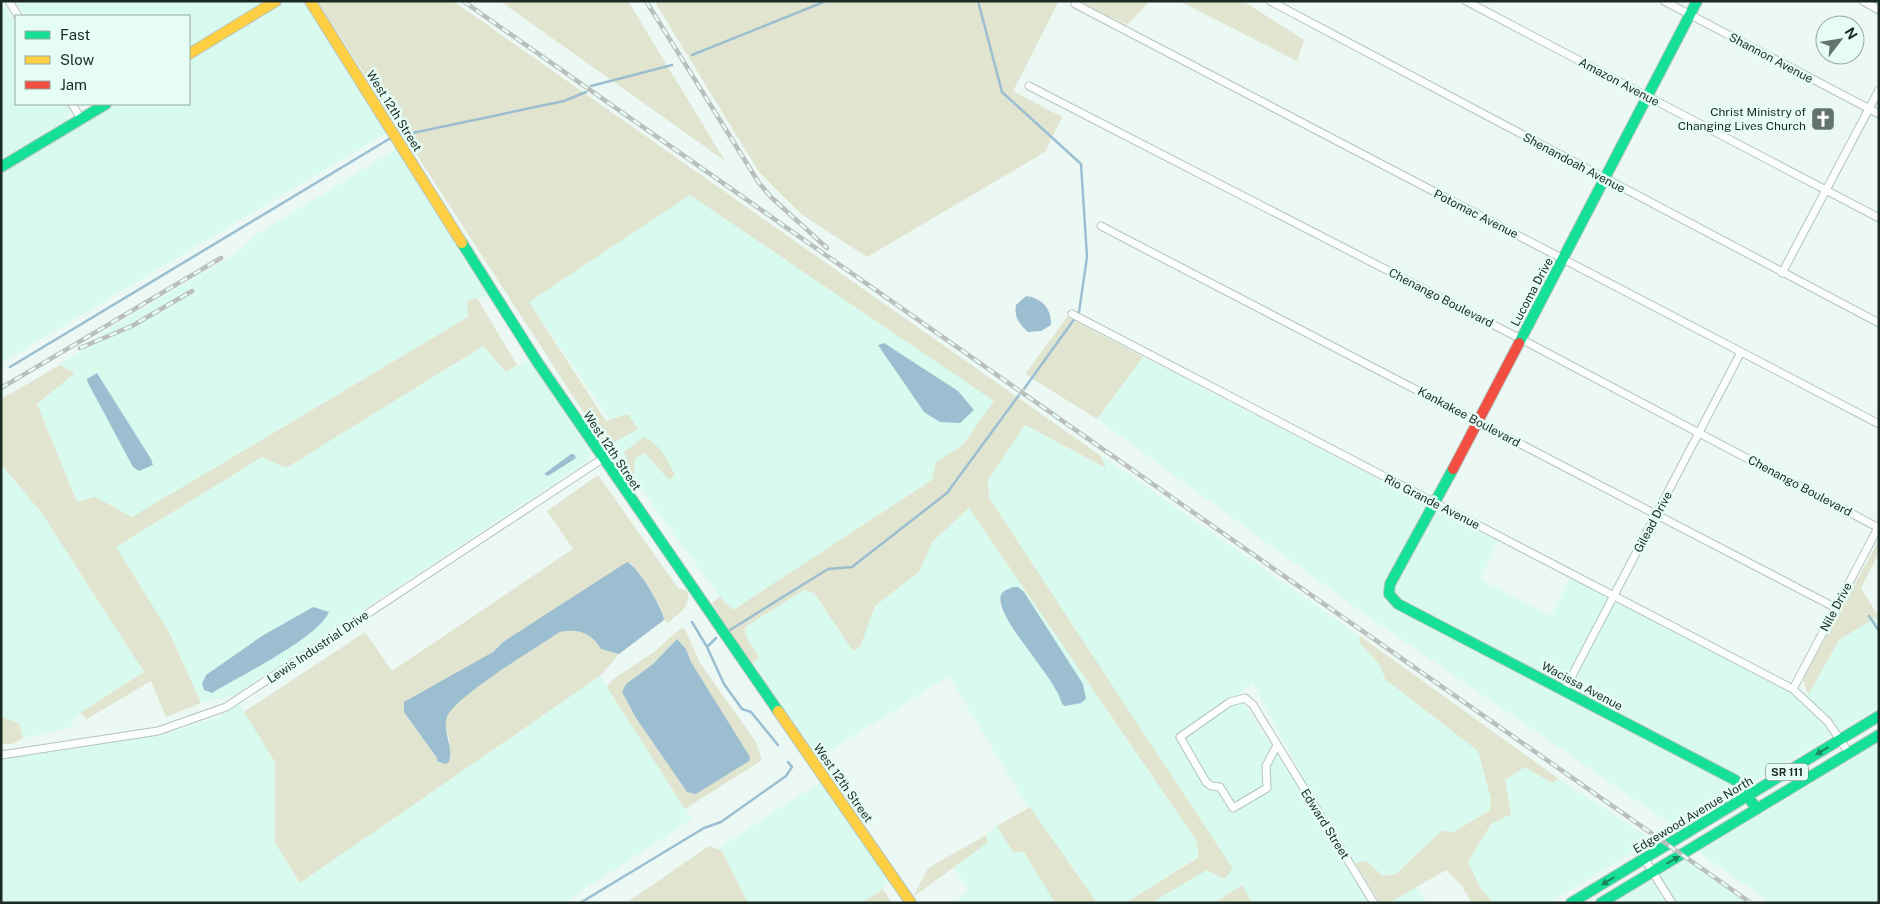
<svg xmlns="http://www.w3.org/2000/svg" width="1880" height="904" viewBox="0 0 1880 904" font-family="'Public Sans',sans-serif">
<rect width="100%" height="100%" fill="#ebf8f4"/>
<!-- built -->
<path fill="#d9faee" fill-rule="evenodd" d="M1 1 16 24V104H66L70 110 68 120 63 124 1 161Z
M16 1H267L189 49V16H25Z
M287 1 303 3 313 12 388 132 1 363V172L115 104H189V59Z
M398 148 489 296 467 301 468 317 132 517 95 497 77 502 37 404 75 373 60 365 113 326 237 253 256 235Z
M690 195 995 401 963 445 936 462 932 480 733 610 720 597 615 453 619 433 529 302Z
M483 346 506 372 530 358 592 450 588 461 235 695 201 703 169 632 116 547 262 457 286 468Z
M1143 357 1498 541 1480 579 1551 616 1570 578 1791 692 1804 701 1839 640 1878 616 1879 707 1678 829 1366 615 1097 419Z
M1025 425 1105 468 1102 456 1360 636 1359 642 1380 665 1385 679 1478 751 1491 799 1490 810 1454 832 1441 831 1396 874 1383 876 1366 861 1355 863 1304 780 1252 682 1238 694 1309 803 1369 903H1252L1242 885 1214 903H1151L1207 870 1224 879 989 498 988 480Z
M2 464 41 512 144 672 80 713 69 728 23 738 19 723 1 717Z
M969 508 1196 840 1199 856 1125 903H1097L1022 797 949 676 818 758 751 664 759 658 746 636 745 627 804 590 814 593 853 651 859 648 875 606 919 572 932 542ZM1024 592 1048 633 1081 703 1065 706 1062 704 1060 694 1048 674 1022 644 1000 608V596Z
M600 676 692 819 563 903H1V761L15 756 167 733 219 716 239 704 275 762V843L300 883Z
M1879 742V903H1771L1698 852Z
M1525 767 1552 783 1559 779 1653 840 1548 903H1494L1481 889 1467 862 1491 824 1511 814 1505 780Z
M822 781 891 879 883 889 861 903H748L722 852 717 849Z
M997 826 1013 852H1024L1055 903H953L969 891 953 866 987 843 986 835Z
M1685 859 1746 903H1614Z
M1416 887 1426 903H1389Z"/>
<!-- green -->
<path fill="#e1e5cf" fill-rule="evenodd" d="M317 1H453L1101 456 1106 468 1025 425 988 480 989 498 1233 869 1224 879 1207 870 1151 903H1125L1199 857 1196 840 969 508 932 542 919 572 875 606 860 647 853 651 814 593 804 590 745 627 746 636 759 658 751 664 712 603 720 597 733 610 932 480 936 462 963 445 994 401 690 195 529 302 606 421 628 414 638 429 606 447Z
M500 1H628L725 161Z
M659 1H1059L1013 91 1062 117 1045 152 867 257 801 214 759 172 656 4Z
M1077 1H1150L1127 25Z
M1179 1H1243L1304 40 1297 61Z
M477 298 517 365 506 372 483 346 286 468 262 457 116 547 169 632 201 703 166 717 151 681 87 719 80 713 144 672 41 512 1 464V399L60 365 75 373 37 404 77 502 95 497 132 517 468 317 467 301Z
M1067 317 1143 357 1097 419 1025 374Z
M644 437C660 444 667 459 675 475L669 480 645 453 635 458 634 475 626 483 617 466 627 459 624 452Z
M598 475 678 588 687 591C693 605 677 615 668 623L664 620 661 608 631 563 503 642 493 652 404 703V712L437 758V761L450 744C448 736 444 725 447 717 453 698 539 645 560 632 578 628 592 633 601 649L619 654 600 676 300 883 275 843V762L244 712 365 632 392 671 573 549 547 511Z
M1879 540V553L1861 588 1878 616 1839 640 1808 695 1803 679Z
M681 628 685 629 700 663 756 742 762 760 685 809 607 687 612 680 654 652ZM677 639 686 649 691 662 687 792 636 718 622 692 626 684 653 664Z
M1360 636 1559 779 1552 783 1525 767 1505 780 1511 814 1491 824 1468 862 1481 889 1494 903H1472L1462 886 1446 870 1389 903H1380L1355 863 1366 861 1383 876 1396 874 1441 831 1454 832 1490 810 1491 799 1478 751 1385 679 1380 665 1359 642Z
M1 717 19 723 23 738 12 744H1Z
M1030 807 1097 903H1055L1024 852H1013L997 826Z
M986 835 987 843 913 897 928 868Z
M709 846 722 851 748 903H626Z
M1242 885 1252 903H1214Z
M883 889 892 903H861Z"/>
<!-- water -->
<path fill="#9cbed1" d="M1026 296C1042 298 1052 309 1051 325L1041 331 1028 332C1019 324 1014 317 1016 305Z
M884 343 958 391 974 410 960 423 940 422 924 412 878 345Z
M97 373 151 459 153 465 139 471 133 467 87 381V379Z
M571 454H574L576 458 548 476 544 474Z
M627 562C637 565 664 610 664 620L619 654 601 649C592 633 578 628 560 632 539 646 454 697 447 717 442 731 454 747 449 762L445 764 437 761V758L404 712V702L493 652 503 642Z
M1013 587H1018L1024 592 1083 684 1086 699 1081 703 1065 706 1062 704C1056 676 993 617 1001 595 1003 590 1009 589 1013 587Z
M313 607 329 612C318 638 238 677 212 693L204 690 202 684 206 675 262 636Z
M677 639 686 649 691 662 750 757 749 761 696 794 687 792 636 718 622 692 626 684 653 664Z"/>
<g fill="none" stroke-linecap="round" stroke-linejoin="round">
<!-- stream -->
<path stroke="#9cbed1" stroke-width="2.5" d="M978 1 1002 92 1081 164 1087 257 1079 312
M692 55 826 1
M591 86 672 65
M403 135 564 101 586 92
M10 367 389 139
M1024 389 1075 318
M1869 616 1879 631
M692 622 707 647
M730 630 828 569 852 567 947 493 1019 395
M716 638 707 647 724 684 742 709 751 712 778 745
M580 903 704 828 721 822 786 776 792 767 788 762"/>
<defs>
<path id="street" d="M9 1 18 16
M1270 1 1879 323
M1466 1 1879 218
M1664 1 1879 114
M1863 1 1879 10
M1075 4 1879 424
M1029 86 1521 339 1879 528
M72 104 81 119
M1101 226 1836 608
M1782 273 1879 90
M1072 314 1793 689 1828 722 1849 753
M1793 689 1879 526
M1564 691 1741 352
M1277 745 1266 766 1267 788 1233 808 1220 787 1211 786 1206 782 1180 737 1230 702 1245 698 1253 705 1374 903
M1 755 158 731 226 707 602 459
M1644 858 1672 903"/>
<path id="fast" d="M1 167 106 104
M462 243 538 363 778 711
M1519 343 1697 1
M1453 469 1390 584 1389 594 1398 604 1735 780 1757 809
M1571 903 1879 716
M1601 903 1879 735"/>
<path id="slow" d="M310 1 462 243
M189 54 276 1
M778 711 911 903"/>
<path id="jam" d="M1453 469 1519 343"/>
</defs>
<!-- street casing -->
<use href="#street" stroke="#b5c3be" stroke-width="9"/>
<!-- fast casing -->
<use href="#fast" stroke="#b5c3be" stroke-width="12"/>
<!-- slow casing -->
<use href="#slow" stroke="#b5c3be" stroke-width="12"/>
<!-- jam casing -->
<use href="#jam" stroke="#b5c3be" stroke-width="12"/>
<!-- street -->
<use href="#street" stroke="#fcfefd" stroke-width="7"/>
<!-- fast -->
<use href="#fast" stroke="#16e098" stroke-width="10"/>
<!-- slow -->
<use href="#slow" stroke="#ffcf43" stroke-width="10"/>
<!-- jam -->
<use href="#jam" stroke="#f24e42" stroke-width="10"/>
<defs>
<path id="rail" d="M463 1 1751 903
M646 1 759 183 771 197 827 248
M80 348 132 326 192 291
M1 388 221 258"/>
</defs>
<!-- rail casing -->
<use href="#rail" stroke="#babebd" stroke-width="4.5"/>
<!-- rail -->
<use href="#rail" stroke="#e6fdf5" stroke-width="2.5" stroke-dasharray="8" stroke-linecap="butt"/>
</g>
<!-- one-way arrows -->
<defs><path id="oneway-solid" d="M-6-.8H1V-3.2L6.5 0L1 3.2V.8H-6Z" transform="scale(1.25)"/></defs>
<g fill="#18855e">
<use href="#oneway-solid" transform="translate(1822 751) rotate(149)"/>
<use href="#oneway-solid" transform="translate(1673 860) rotate(-30)"/>
<use href="#oneway-solid" transform="translate(1608 881) rotate(149)"/>
</g>
<!-- icons -->
<defs>
<symbol id="church-square" viewBox="-11 -11 22 22"><rect x="-9" y="-9" width="18" height="18" rx="4" fill="#64726d" stroke="#e6fdf5"/><path d="M-1.2-6h2.4v3.5h3.3v2.4h-3.3V6h-2.4V-.1h-3.3v-2.4h3.3Z" fill="#fff"/></symbol>
</defs>
<g fill-rule="evenodd">
<use href="#church-square" x="1809" y="105" width="28" height="28"/>
</g>
<g text-anchor="middle" dominant-baseline="central" stroke-width="5" stroke-linejoin="round" paint-order="stroke">
<!-- shield labels -->
<rect fill="#e6fdf5" stroke="#586963" stroke-width="1" x="1766" y="763.5" width="42" height="17" rx="4"/>
<g font-size="11" font-weight="bold" fill="#1b2a25">
<text x="1787" y="772">SR 111</text>
</g>
<!-- street labels -->
<g font-size="12" fill="#1b2a25" stroke="#e6fdf5">
<text transform="translate(1771 58) rotate(28)">Shannon Avenue</text>
<text transform="translate(1619 82) rotate(28)">Amazon Avenue</text>
<text transform="translate(394 111) rotate(58)">West 12th Street</text>
<text transform="translate(1574 163) rotate(28)">Shenandoah Avenue</text>
<text transform="translate(1476 214) rotate(27)">Potomac Avenue</text>
<text transform="translate(1532 292) rotate(-62)">Lucoma Drive</text>
<text transform="translate(1441 298) rotate(27)">Chenango Boulevard</text>
<text transform="translate(1469 417) rotate(28)">Kankakee Boulevard</text>
<text transform="translate(612 451) rotate(56)">West 12th Street</text>
<text transform="translate(1800 486) rotate(28)">Chenango Boulevard</text>
<text transform="translate(1432 502) rotate(27)">Rio Grande Avenue</text>
<text transform="translate(1653 522) rotate(-62)">Gilead Drive</text>
<text transform="translate(1836 607) rotate(-62)">Nile Drive</text>
<text transform="translate(318 647) rotate(-34)">Lewis Industrial Drive</text>
<text transform="translate(1582 686) rotate(28)">Wacissa Avenue</text>
<text transform="translate(843 783) rotate(55)">West 12th Street</text>
<text transform="translate(1693 815) rotate(-31)">Edgewood Avenue North</text>
<text transform="translate(1325 824) rotate(58)">Edward Street</text>
</g>
<!-- poi labels -->
<g font-size="12" fill="#1b2a25" stroke="#e6fdf5" text-anchor="end">
<text x="1806" y="112">Christ Ministry of<tspan x="1806" dy="14">Changing Lives Church</tspan></text>
</g>
</g>
<!-- border -->
<rect width="1880" height="904" fill="none" stroke="#1b2a25" stroke-width="5"/>
<!-- legend -->
<rect x="15" y="15" width="175" height="90" fill="#e6fdf5" stroke="#95a9a2"/>
<rect x="25" y="31" width="25" height="8" fill="#16e098" stroke="#95a9a2"/>
<text x="60" y="40" font-size="15" fill="#1b2a25">Fast</text>
<rect x="25" y="56" width="25" height="8" fill="#ffcf43" stroke="#95a9a2"/>
<text x="60" y="65" font-size="15" fill="#1b2a25">Slow</text>
<rect x="25" y="81" width="25" height="8" fill="#f24e42" stroke="#95a9a2"/>
<text x="60" y="90" font-size="15" fill="#1b2a25">Jam</text>
<!-- north arrow -->
<g transform="translate(1840 40) rotate(59)"><circle r="24" fill="#e6fdf5" stroke="#95a9a2"/>
<path d="M0-4L9 19L0 12L-9 19Z" fill="#64726d"/>
<text y="-8" font-size="14" font-weight="bold" text-anchor="middle" fill="#1b2a25">N</text>
</g>
</svg>
